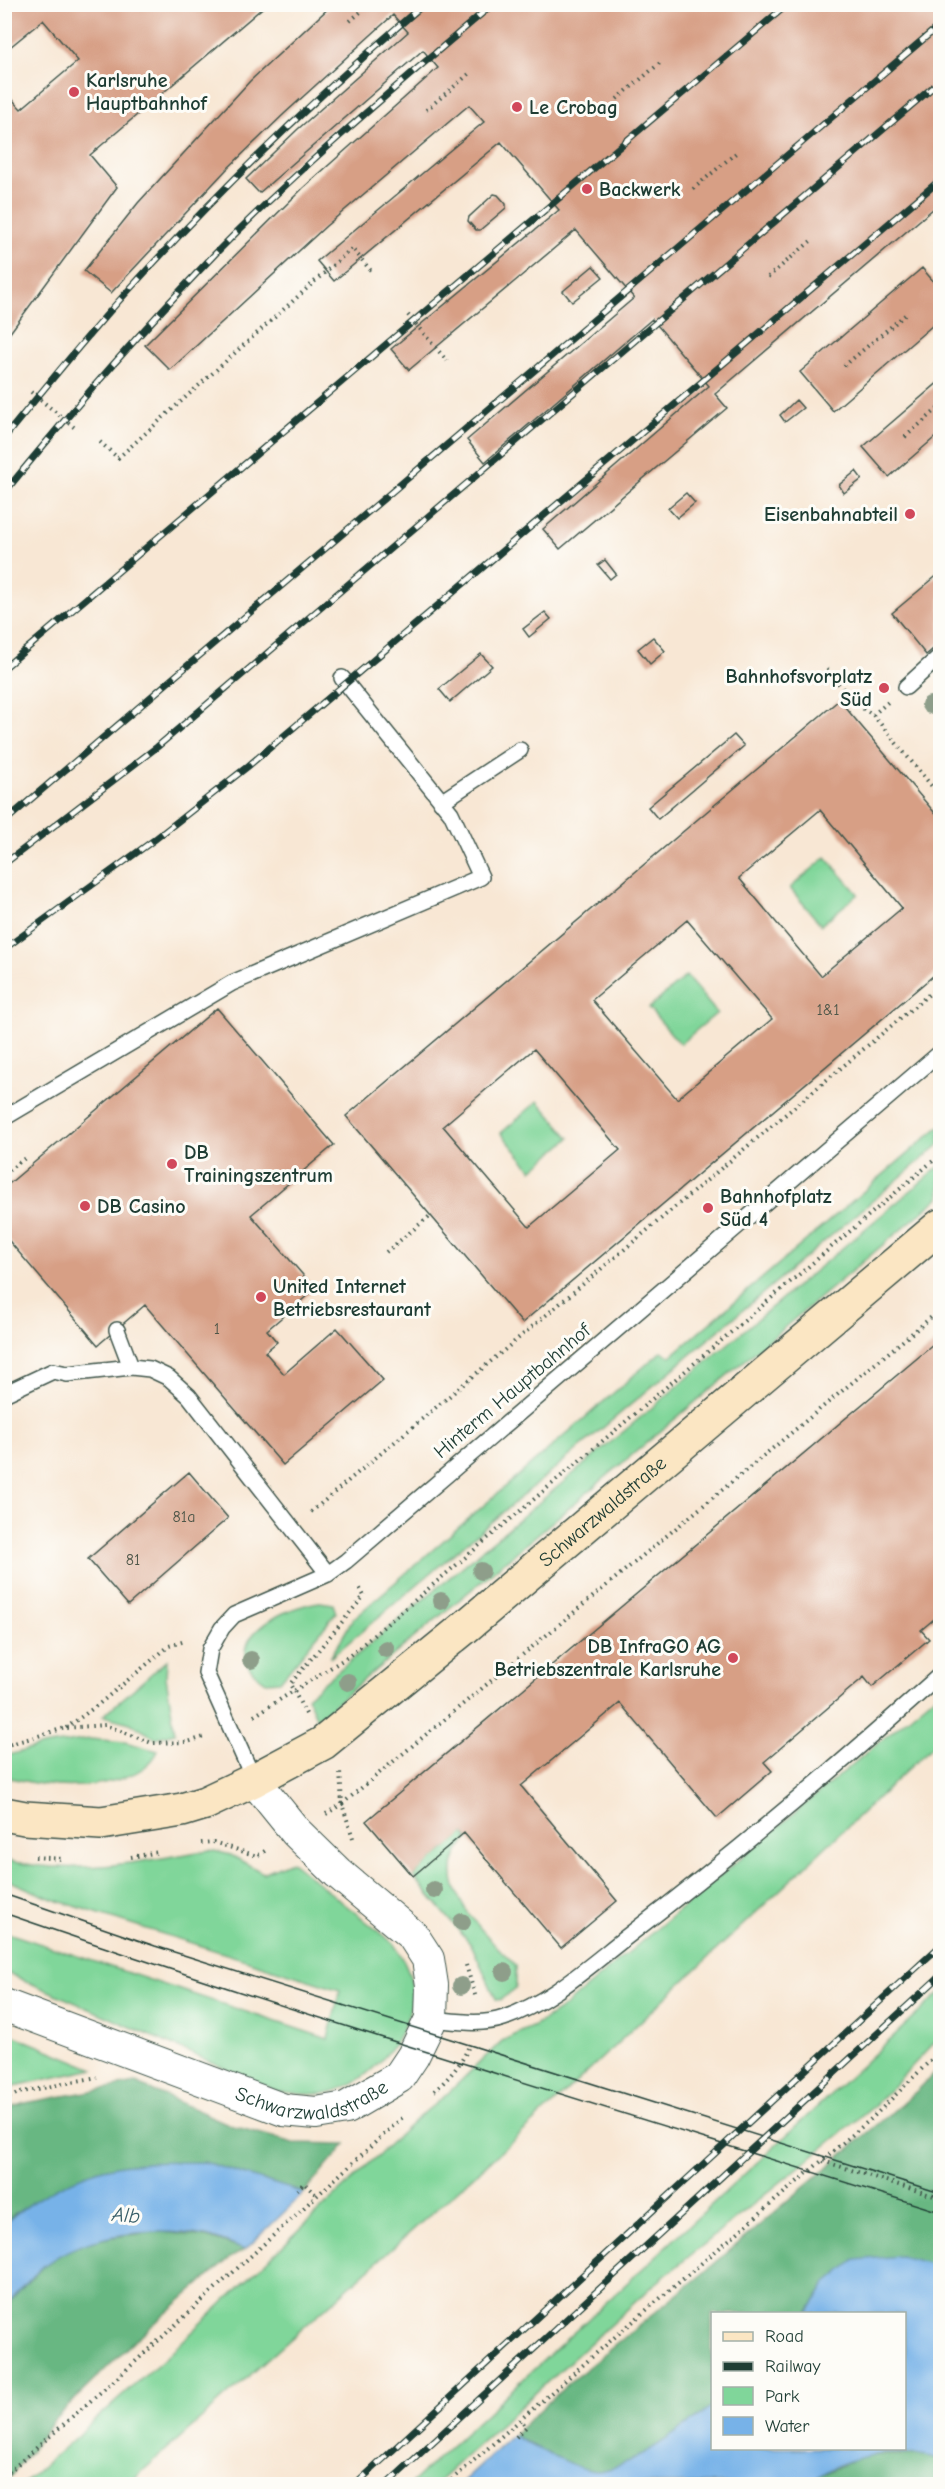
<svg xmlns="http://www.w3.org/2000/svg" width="945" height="2489" viewBox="0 0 945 2489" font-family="'Comic Neue',sans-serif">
<rect width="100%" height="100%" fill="#fdfcf7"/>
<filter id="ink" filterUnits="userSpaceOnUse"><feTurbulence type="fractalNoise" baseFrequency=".0167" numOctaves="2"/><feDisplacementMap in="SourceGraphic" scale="12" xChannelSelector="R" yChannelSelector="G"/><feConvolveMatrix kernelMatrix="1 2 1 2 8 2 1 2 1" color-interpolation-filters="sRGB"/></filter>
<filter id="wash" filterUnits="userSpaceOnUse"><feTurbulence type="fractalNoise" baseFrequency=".008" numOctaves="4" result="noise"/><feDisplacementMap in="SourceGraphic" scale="24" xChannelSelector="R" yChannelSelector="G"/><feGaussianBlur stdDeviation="1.35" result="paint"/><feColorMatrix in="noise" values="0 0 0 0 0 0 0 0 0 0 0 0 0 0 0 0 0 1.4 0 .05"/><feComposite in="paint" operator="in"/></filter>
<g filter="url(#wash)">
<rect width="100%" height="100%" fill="#f8e7d4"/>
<!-- green -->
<path fill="#80d69a" stroke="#508a67" stroke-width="1.5" d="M826 857 858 894 821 925 790 888Z
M686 976 717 1013 680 1044 649 1008Z
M538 1101 570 1138 532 1170 501 1133Z
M940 1126V1144L330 1658 353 1619 662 1351 670 1357Z
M940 1166V1197L317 1719 307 1697Z
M320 1602 333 1604 336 1613 280 1681 266 1682C259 1677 250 1671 247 1662 237 1627 295 1605 320 1602Z
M167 1660 166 1677 175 1733 155 1738 130 1723 103 1716Z
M940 1691V1739L535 2121 128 2484H23L166 2357 416 2119 445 2096 502 2041 536 2025 561 2009Z
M90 1739 125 1742 158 1751C144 1782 87 1788 56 1786 39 1785 21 1780 5 1777V1756L42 1746Z
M464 1833 468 1839C424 1882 486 1934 516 1966V1988L500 2000 496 1999 472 1946 413 1876Z
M210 1850 231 1855 263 1873 291 1861 393 1943C403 1957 411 1972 412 1989 413 2034 371 2084 327 2093 311 2096 294 2093 277 2091L5 1972V1932L328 2039 340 1990 52 1899 5 1879V1860C73 1877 142 1861 210 1850Z
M940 1993V2037L873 2107 654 2285 435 2484H410Z
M5 2032 94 2069 5 2088Z"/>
<!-- forest -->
<path fill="#68b782" stroke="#447a5b" stroke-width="1.5" d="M940 2067V2266L934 2263 826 2284 808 2313 712 2314V2407C681 2429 638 2465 599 2471 582 2473 529 2444 513 2435L571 2381 701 2275 919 2089Z
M136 2083 233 2126 294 2143 346 2144 304 2193 204 2162 15 2213 5 2223 4 2110 25 2103Z
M162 2232 207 2237 245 2250 230 2258 132 2343 54 2420 5 2484V2307C17 2294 30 2279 43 2267 75 2238 121 2235 162 2232Z
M864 2455H926L940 2459V2484H809L818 2476Z"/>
<!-- water -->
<path fill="#77b2e8" stroke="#4b788e" stroke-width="1.5" d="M204 2162 304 2193 245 2250C232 2245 219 2239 206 2236 153 2227 90 2232 46 2264 31 2276 18 2293 5 2307V2223C32 2198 79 2173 116 2166 144 2161 176 2163 204 2162Z
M900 2256 940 2266V2459C897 2447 843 2453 809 2484H460L513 2435C528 2444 583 2473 599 2471 636 2465 682 2428 712 2407V2448H904V2314L808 2313 826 2284 855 2260Z"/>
<g id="blocks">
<!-- building -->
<path fill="#d79f85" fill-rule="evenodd" d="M4 4H267L90 155 117 187 4 341V90L21 109 78 61 43 20 4 52Z
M333 4H940V203L715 394 727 408 560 549 543 529 709 386 652 319 485 462 467 440 634 298 576 230 409 370 391 349 559 210 501 142 334 281 317 261 484 122 469 105 326 226 170 370 145 345 303 188 438 68 423 50 259 193 246 179 298 129 408 32 393 15 284 114 226 170 111 293 84 271 138 203 250 81Z
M494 194 498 195 506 204V208L480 230H476L468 221 469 217Z
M593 266 603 277 572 302 563 291Z
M922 268 940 289V319L833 411 800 372Z
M940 381V433L889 477 863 447Z
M796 400 803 408 785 422 780 415Z
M856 471 862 479 844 493 839 485Z
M686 493 695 503 677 518 668 508Z
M605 560 616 574 610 579 598 565Z
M940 573V643L926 655 892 613Z
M545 612 551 619 529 637 523 629Z
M653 637 665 651 650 664 638 649Z
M481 654 492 666 450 702 439 689Z
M839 700 940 819V970L522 1323 346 1116ZM820 810 902 908 821 976 739 878ZM687 920 772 1019 677 1099 592 1000ZM534 1049 620 1150 529 1227 443 1126Z
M734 735 744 746 658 819 648 807Z
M217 1008 334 1145 251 1215 315 1289 267 1330 277 1342 265 1352 284 1374 337 1328 383 1380 283 1465 145 1305 98 1345 4 1235V1188Z
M940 1339V1614L921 1630 929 1639 872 1687 864 1677 764 1762 772 1771 717 1818 620 1703 521 1786 617 1901 561 1948 464 1833 413 1876 366 1821Z
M189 1472 228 1518 128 1605 88 1559Z"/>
</g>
</g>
<g filter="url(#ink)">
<use href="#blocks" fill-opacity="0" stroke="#40564c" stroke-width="1.5"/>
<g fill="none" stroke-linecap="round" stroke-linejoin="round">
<defs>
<path id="service" d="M906 687 940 656
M441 802 520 750
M9 1115 232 983 481 877 451 813 342 678
M117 1330 131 1367
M4 1394 53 1371 67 1374 131 1367 150 1369 169 1378 189 1396 328 1574
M254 1780 206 1673 210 1649 222 1628 234 1615 328 1574 346 1561 940 1053
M431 2019C455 2021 481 2026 504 2018 551 2002 590 1965 629 1935 736 1853 840 1765 940 1675"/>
<g id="minor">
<path id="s1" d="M4 2005 284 2110 316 2113 346 2108 399 2077 413 2056 431 2019 432 1985 428 1959 413 1936 338 1873 296 1832 254 1780"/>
</g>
<g id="secondary">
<path id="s2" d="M4 1814 25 1818 101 1823 182 1810 205 1803 254 1780 323 1743 463 1629 940 1226"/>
</g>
</defs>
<!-- service casing -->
<use href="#service" stroke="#40564c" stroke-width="18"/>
<!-- minor casing -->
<use href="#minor" stroke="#40564c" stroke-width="34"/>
<!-- secondary casing -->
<use href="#secondary" stroke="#40564c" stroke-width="36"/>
<!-- path -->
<path stroke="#40564c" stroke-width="4" stroke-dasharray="1.5 4.5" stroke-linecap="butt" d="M350 21 370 4
M617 99 660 63
M426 110 469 74
M693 189 736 153
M768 277 811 241
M408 315 447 361
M844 366 906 314
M4 371 8 375
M31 392 75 428
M905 437 940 407
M100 442 118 458 352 248 372 272
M827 669 853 702 873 715 940 796
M873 715 888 702
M4 1174 25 1158
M386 1252 431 1215
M311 1512 940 985
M306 1714 290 1684 364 1596 358 1585
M254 1716 349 1656 940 1155
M66 1728 99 1704 169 1646 185 1641
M4 1746 65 1728 105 1725 152 1743 188 1742 207 1736
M326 1814 342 1804 340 1772
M353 1838 342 1804 940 1310
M201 1843 213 1842 257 1856 268 1849
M35 1857 63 1859
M131 1857 159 1852
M466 1965 476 1998
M434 2091C447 2080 461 2065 468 2048
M4 2100 18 2093 97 2077
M823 2161 940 2198
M297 2190 304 2183 316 2195
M935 2196 940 2186
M516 2437 526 2427 521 2419
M4 2476 125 2371 403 2117
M447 2484 616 2336 872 2118 940 2051"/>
<!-- service -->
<use href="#service" stroke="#fff" stroke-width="15"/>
<!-- minor -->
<use href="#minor" stroke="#fff" stroke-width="32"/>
<!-- secondary -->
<use href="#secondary" stroke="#fbe6c3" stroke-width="33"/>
<!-- tram -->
<path stroke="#1f3d34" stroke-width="1.5" d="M4 1894 155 1946 940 2193
M4 1913C314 2020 628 2114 940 2212"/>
<defs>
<path id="rail" d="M4 438C44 389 84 339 127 292 219 190 319 94 424 4
M4 493C71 411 141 331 215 254 302 165 398 85 493 4
M4 668 788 4
M4 822 940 25
M4 864 157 747 940 81
M4 949 154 840 247 767 940 180
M356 2484 940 1946
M387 2484 940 1976"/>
</defs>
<!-- rail casing -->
<use href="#rail" stroke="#1f3d34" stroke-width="7"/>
<!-- rail -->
<use href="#rail" stroke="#fdfcf7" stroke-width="4.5" stroke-dasharray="14" stroke-linecap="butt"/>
</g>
<!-- trees -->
<g fill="#8e9e8a">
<circle cx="930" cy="705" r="9"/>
<circle cx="481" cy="1571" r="9"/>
<circle cx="441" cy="1601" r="9"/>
<circle cx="386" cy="1649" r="9"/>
<circle cx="251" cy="1660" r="9"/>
<circle cx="348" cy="1682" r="9"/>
<circle cx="434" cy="1890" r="9"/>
<circle cx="462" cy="1922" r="9"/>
<circle cx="504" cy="1972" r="9"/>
<circle cx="461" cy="1986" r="9"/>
</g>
</g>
<!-- markers -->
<g fill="#d1495b" stroke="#fdfcf7" stroke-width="2">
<circle cx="74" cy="92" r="6"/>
<circle cx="517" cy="107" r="6"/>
<circle cx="587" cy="189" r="6"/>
<circle cx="910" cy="514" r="6"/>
<circle cx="884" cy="688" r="6"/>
<circle cx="172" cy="1164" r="6"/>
<circle cx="85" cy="1206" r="6"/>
<circle cx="708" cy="1208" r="6"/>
<circle cx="261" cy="1297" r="6"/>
<circle cx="733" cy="1658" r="6"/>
</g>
<g text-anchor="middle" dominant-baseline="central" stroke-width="6" stroke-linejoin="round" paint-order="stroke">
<!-- number labels -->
<g font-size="16" fill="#4d5648">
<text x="828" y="1010">1&amp;1</text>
<text x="217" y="1329">1</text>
<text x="184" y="1517">81a</text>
<text x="133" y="1560">81</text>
</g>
<!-- poi labels -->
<g font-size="20" font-weight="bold" fill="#1f3d34" stroke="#fdfcf7" text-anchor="start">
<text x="86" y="80">Karlsruhe<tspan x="86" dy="23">Hauptbahnhof</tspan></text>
<text x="529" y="107">Le Crobag</text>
<text x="599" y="189">Backwerk</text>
<text x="898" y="514" text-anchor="end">Eisenbahnabteil</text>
<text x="872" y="676" text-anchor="end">Bahnhofsvorplatz<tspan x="872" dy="23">Süd</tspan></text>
<text x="184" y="1152">DB<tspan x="184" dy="23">Trainingszentrum</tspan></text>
<text x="720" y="1196">Bahnhofplatz<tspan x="720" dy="23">Süd 4</tspan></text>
<text x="97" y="1206">DB Casino</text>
<text x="273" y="1286">United Internet<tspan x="273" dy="23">Betriebsrestaurant</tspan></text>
<text x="721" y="1646" text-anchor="end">DB InfraGO AG<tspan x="721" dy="23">Betriebszentrale Karlsruhe</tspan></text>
</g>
<!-- street labels -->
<g font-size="20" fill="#1f3d34" stroke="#fdfcf7">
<text transform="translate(512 1391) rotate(-40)">Hinterm Hauptbahnhof</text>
<text stroke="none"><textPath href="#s2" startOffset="699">Schwarzwaldstraße</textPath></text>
<text stroke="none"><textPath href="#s1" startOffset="328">Schwarzwaldstraße</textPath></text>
</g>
<!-- water labels -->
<g font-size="21" font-style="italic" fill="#39606a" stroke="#fdfcf7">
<text transform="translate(126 2215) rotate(5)">Alb</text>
</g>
</g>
<!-- margin -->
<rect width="945" height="2489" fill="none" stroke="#fdfcf7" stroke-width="24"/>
<!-- legend -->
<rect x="711" y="2312" width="195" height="138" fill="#fdfcf7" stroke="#a4b0a9" stroke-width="1.5"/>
<rect x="723" y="2332" width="30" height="9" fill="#fbe6c3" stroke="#a4b0a9" stroke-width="1.5"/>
<text x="765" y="2342" font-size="18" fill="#1f3d34">Road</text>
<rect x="723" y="2362" width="30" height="9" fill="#1f3d34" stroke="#a4b0a9" stroke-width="1.5"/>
<text x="765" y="2372" font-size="18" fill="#1f3d34">Railway</text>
<rect x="723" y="2387" width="30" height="18" fill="#80d69a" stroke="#a4b0a9" stroke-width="1.5"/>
<text x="765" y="2402" font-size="18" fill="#1f3d34">Park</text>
<rect x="723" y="2417" width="30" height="18" fill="#77b2e8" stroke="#a4b0a9" stroke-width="1.5"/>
<text x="765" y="2432" font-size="18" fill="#1f3d34">Water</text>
</svg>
